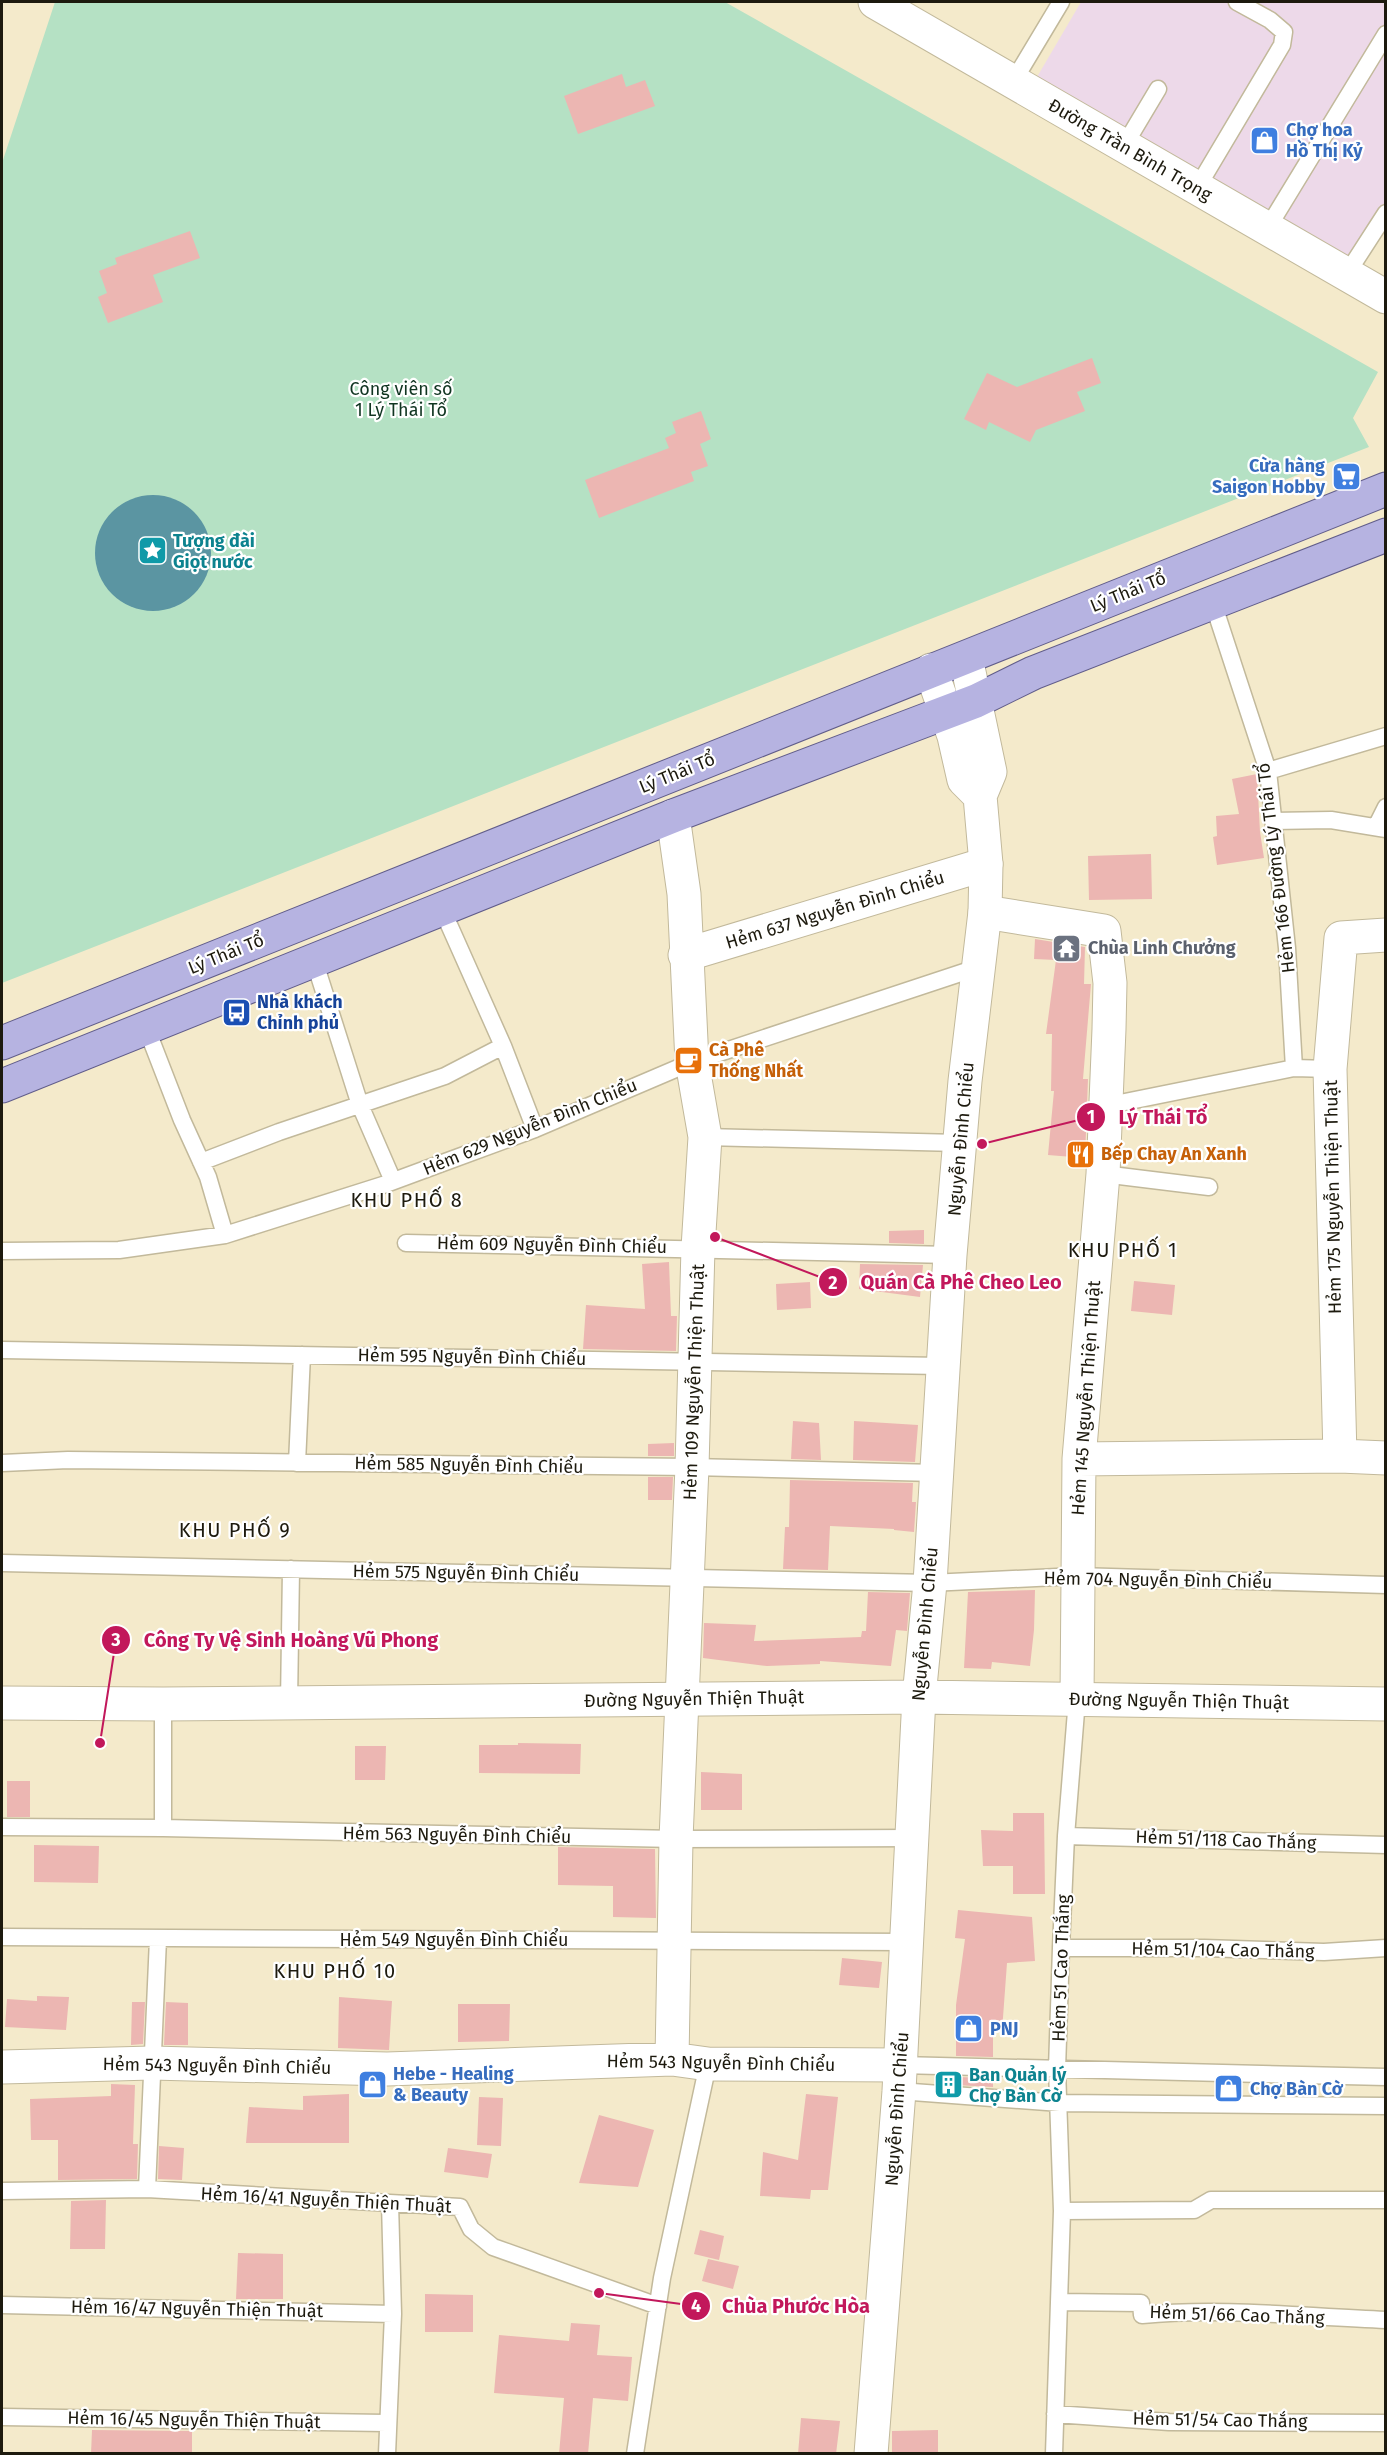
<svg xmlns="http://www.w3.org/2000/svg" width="1387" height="2455" viewBox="0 0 1387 2455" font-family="'Fira Sans',sans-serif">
<rect width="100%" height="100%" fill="#f4eacb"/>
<!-- commercial -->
<path fill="#edd9e9" d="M1081 2H1385V203L1349 261 1037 77Z"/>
<!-- green -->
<path fill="#b5e1c4" d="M55 2H725L1378 372 1353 418 1369 447 2 983V163Z"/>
<!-- water -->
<path fill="#5b95a2" d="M95 553a58 58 0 1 1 116 0a58 58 0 1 1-116 0Z"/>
<!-- building -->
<path fill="#ecb6b2" d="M622 74 626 87 645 80 655 106 578 134 564 96Z
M190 231 200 258 153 275 163 302 108 323 98 297 107 293 99 271 117 264 115 258Z
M1092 358 1101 383 1077 392 1085 411 1036 430 1030 442 989 422 986 430 964 419 987 373 1017 387Z
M701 411 711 439 700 444 708 466 691 472 694 481 599 518 585 480 669 448 665 438 676 433 672 422Z
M1257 774 1260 832 1264 858 1217 865 1213 837 1217 836 1216 816 1239 814 1232 779Z
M1151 854 1152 899 1089 900 1088 856Z
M1035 939 1085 947 1084 984H1091L1083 1079H1088L1085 1158 1048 1155 1054 1091H1051L1052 1034H1046L1056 960 1034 959Z
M924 1230V1244L889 1243V1231Z
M669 1262 671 1316H677L676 1351 583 1349 586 1305 645 1309 642 1264Z
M860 1264 923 1265 920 1297 859 1289Z
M1134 1281 1175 1285 1172 1315 1131 1311Z
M810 1282 811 1308 777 1310 776 1284Z
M793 1421 819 1423 821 1460 791 1459Z
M854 1421 918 1425 915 1462 853 1460Z
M674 1443V1456H648V1444Z
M648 1477H673L672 1500H648Z
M790 1480 913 1483 912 1502H916L914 1532 894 1530V1529L830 1526 828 1570 783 1569 785 1527H789Z
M1035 1590 1034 1630 1030 1666 992 1662 991 1669 964 1668 968 1592Z
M868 1592 910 1593 907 1631 896 1630 891 1666 820 1661V1664L767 1666 703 1658 704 1623 756 1625 754 1641 861 1637 862 1631H866Z
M518 1743 581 1744 580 1774 479 1773V1745H518Z
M355 1746H386L385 1780H355Z
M701 1772 742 1774V1810H701Z
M7 1781H30V1817H7Z
M1013 1813H1044L1045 1894H1013V1866H983L981 1830 1013 1831Z
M34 1845 99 1846 98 1883 34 1882Z
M558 1847 655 1849 656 1918 613 1917V1886L558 1885Z
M958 1910 1032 1917 1035 1961 1007 1963 1002 2031H993V2057L956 2056V2005L965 1939 955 1938Z
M842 1958 882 1962 879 1988 839 1985Z
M37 1996 69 1997 66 2030 5 2027 7 1999 37 2001Z
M339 1997 392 2001 389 2050 338 2048Z
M132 2002H145L143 2044 131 2045Z
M166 2002 188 2003V2045H164Z
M458 2004H510L509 2041 458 2042Z
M956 2077 993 2078V2087L955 2085Z
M111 2084 135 2085 133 2144H138L137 2179 58 2180V2140H31L30 2099 111 2096Z
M349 2094V2143H246L249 2107 303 2110V2096Z
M806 2094 838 2097 828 2190H811L810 2199 760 2196 763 2152 798 2160Z
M479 2097 503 2098 501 2146 477 2145Z
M599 2115 654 2130 638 2187 579 2183Z
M159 2146 184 2148 182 2180 158 2179Z
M448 2148 492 2154 488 2178 444 2172Z
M106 2200 105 2249H70L71 2201Z
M700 2230 724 2236 719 2260 694 2254Z
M238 2253 283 2254V2299H236Z
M708 2259 739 2266 733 2289 702 2281Z
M425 2294 473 2295V2332H425Z
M571 2323 600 2325 597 2355 632 2357 628 2401 593 2398 588 2454H559L564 2398 494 2393 499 2335 569 2341Z
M801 2418 840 2421 836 2454H798Z
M92 2430 192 2431V2454H91Z
M938 2430V2454H892V2431Z"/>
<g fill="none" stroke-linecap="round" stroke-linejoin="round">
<defs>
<path id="lane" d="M1013 82 1061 2
M1124 146 1158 89
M1197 188 1282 45 1284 32 1270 20 1237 2
M1267 229 1386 34
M1346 275 1386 213
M1213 603 1268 771 1287 948 1294 1068
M1268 771 1386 736
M1273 821 1331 820 1386 829
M1376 827 1386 807
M442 909 503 1046 535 1129
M314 960 360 1105 393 1181
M146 1027 182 1120 208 1177 225 1235
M1105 1106 1294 1068 1330 1069
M705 1137 959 1143
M201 1162 279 1132 445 1076 503 1046
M1103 1174 1209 1187
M406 1243 950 1255
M2 1251 119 1250 225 1235 383 1185 437 1165 535 1129 692 1062 979 967
M2 1350 942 1366
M2 1463 68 1460 692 1467 936 1473
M297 1463 302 1355
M2 1563 930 1583 1077 1576 1386 1585
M289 1703 291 1569
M163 1704V1828
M2 1827 163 1828 676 1839 912 1838
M1066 1836 1386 1845
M2 1937 906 1942
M1061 1948H1204L1324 1952 1386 1948
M900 2065 1386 2077
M899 2091 1060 2103 1386 2106
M147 2189 158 1939
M2 2191 147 2189 460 2207 471 2229 493 2247 658 2306
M1062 2211 1194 2210 1211 2200H1386
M1059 2302 1141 2303 1142 2315C1223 2307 1304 2317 1386 2320
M2 2305 393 2314
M1055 2414 1169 2422 1386 2423
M2 2417 386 2423
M387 2454 393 2314 390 2203
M635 2454 662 2278 708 2064
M1054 2454 1062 2211 1057 2069 1061 1948 1066 1836 1077 1699"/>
<path id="street" d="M875 2 1386 297
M985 912 1104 931 1110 983 1109 1029 1103 1174 1079 1459 1077 1699
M685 955 986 864
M1340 1456 1330 1069 1341 938 1386 935
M1079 1459 1340 1456 1386 1458
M672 2059 676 1839 692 1467 698 1248 705 1137 692 1062 684 894 673 816
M2 2067 152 2063 387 2069 672 2059 708 2064 900 2065"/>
<path id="secondary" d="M931 670 954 736 964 780 980 796
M2 1703 163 1704 919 1697 1386 1704
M871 2454 899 2091 919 1697 930 1583 950 1255 965 1081 985 912 986 864 980 796 990 772 966 658"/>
<path id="primary" d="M2 1043 1386 489
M2 1086 673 816 976 701 1033 673 1386 535"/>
</defs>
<!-- lane casing -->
<use href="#lane" stroke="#c2b99b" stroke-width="19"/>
<!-- street casing -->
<use href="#street" stroke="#c2b99b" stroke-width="35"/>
<!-- secondary casing -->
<use href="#secondary" stroke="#c2b99b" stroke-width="35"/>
<!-- primary casing -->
<use href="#primary" stroke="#615d8a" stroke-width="35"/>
<!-- lane -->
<use href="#lane" stroke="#fff" stroke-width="16"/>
<!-- street -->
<use href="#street" stroke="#fff" stroke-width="33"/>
<!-- secondary -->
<use href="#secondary" stroke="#fff" stroke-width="33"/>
<!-- primary -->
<use href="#primary" stroke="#b6b3e1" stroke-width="33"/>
</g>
<!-- icons -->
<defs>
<symbol id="shop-square" viewBox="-11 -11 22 22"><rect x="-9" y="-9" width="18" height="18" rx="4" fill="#3f7fe0" stroke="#fff"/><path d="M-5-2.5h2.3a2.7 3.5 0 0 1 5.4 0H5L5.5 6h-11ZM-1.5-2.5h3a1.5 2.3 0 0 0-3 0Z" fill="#fff"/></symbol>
<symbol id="supermarket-square" viewBox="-11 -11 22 22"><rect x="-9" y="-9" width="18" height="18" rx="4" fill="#3f7fe0" stroke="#fff"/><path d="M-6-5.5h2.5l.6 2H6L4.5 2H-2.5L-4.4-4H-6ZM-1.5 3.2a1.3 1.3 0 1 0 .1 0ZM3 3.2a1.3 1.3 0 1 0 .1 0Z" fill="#fff"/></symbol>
<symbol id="sight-square" viewBox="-11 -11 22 22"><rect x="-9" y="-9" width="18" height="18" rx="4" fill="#0f9aa8" stroke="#fff"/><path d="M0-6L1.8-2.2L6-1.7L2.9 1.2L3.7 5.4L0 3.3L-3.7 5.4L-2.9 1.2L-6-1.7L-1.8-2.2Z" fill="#fff"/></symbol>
<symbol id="temple-square" viewBox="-11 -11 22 22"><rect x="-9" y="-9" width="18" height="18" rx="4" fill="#6b7280" stroke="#fff"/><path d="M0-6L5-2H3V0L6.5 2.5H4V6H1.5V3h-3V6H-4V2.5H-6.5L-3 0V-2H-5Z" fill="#fff"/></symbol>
<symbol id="bus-square" viewBox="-11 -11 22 22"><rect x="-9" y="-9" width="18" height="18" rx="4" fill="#1a4fb4" stroke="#fff"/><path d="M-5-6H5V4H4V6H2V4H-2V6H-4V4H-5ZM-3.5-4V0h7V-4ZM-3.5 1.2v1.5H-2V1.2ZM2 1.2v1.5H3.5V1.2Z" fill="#fff"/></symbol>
<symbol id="cafe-square" viewBox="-11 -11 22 22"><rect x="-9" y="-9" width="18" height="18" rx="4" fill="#e8710a" stroke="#fff"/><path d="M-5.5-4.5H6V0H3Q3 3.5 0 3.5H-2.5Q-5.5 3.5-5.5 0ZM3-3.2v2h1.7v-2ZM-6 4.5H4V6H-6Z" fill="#fff"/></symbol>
<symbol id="restaurant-square" viewBox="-11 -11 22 22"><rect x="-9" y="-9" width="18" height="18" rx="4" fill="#e8710a" stroke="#fff"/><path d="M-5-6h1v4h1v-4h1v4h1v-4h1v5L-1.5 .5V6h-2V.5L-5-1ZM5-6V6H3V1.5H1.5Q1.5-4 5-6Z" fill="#fff"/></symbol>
<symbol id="building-square" viewBox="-11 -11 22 22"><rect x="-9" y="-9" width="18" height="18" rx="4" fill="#0f9aa8" stroke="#fff"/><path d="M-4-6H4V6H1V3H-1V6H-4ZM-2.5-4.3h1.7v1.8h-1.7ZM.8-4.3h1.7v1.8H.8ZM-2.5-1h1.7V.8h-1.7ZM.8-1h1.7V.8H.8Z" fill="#fff"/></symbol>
</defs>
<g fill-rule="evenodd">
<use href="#shop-square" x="1248" y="124" width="33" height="33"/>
<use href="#supermarket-square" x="1330" y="460" width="33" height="33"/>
<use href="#sight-square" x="136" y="534" width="33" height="33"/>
<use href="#temple-square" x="1050" y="932" width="33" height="33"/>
<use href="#bus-square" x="220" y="996" width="33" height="33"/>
<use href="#cafe-square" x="672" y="1044" width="33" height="33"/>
<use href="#restaurant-square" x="1064" y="1138" width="33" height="33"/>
<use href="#shop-square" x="952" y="2012" width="33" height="33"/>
<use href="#shop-square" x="356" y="2068" width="33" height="33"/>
<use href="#building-square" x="932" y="2068" width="33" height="33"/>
<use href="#shop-square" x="1212" y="2072" width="33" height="33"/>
</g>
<g text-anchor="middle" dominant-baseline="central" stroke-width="4.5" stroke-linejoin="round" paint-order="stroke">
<!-- shop labels -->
<g font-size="18" font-weight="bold" fill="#366cbe" stroke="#fff" text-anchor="start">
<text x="1286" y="130">Chợ hoa<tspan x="1286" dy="21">Hồ Thị Kỷ</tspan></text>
<text x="1325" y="466" text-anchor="end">Cừa hàng<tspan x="1325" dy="21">Saigon Hobby</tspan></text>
<text x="990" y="2029">PNJ</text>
<text x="393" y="2074">Hebe - Healing<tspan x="393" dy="21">&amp; Beauty</tspan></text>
<text x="1250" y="2089">Chợ Bàn Cờ</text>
</g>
<!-- street labels -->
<g font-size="18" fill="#1d1a0e" stroke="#fff">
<text transform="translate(1130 150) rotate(30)">Đường Trần Bình Trọng</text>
<text transform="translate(1128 592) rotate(-22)">Lý Thái Tổ</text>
<text transform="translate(677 773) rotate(-22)">Lý Thái Tổ</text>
<text transform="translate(1276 868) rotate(-97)">Hẻm 166 Đường Lý Thái Tổ</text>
<text transform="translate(835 910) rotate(-17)">Hẻm 637 Nguyễn Ðình Chiểu</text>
<text transform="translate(226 954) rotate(-22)">Lý Thái Tổ</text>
<text transform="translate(530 1127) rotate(-22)">Hẻm 629 Nguyễn Ðình Chiểu</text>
<text transform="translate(961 1139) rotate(-85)">Nguyễn Đình Chiểu</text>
<text transform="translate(1333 1197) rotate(-91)">Hẻm 175 Nguyễn Thiện Thuật</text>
<text transform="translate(552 1245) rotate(1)">Hẻm 609 Nguyễn Ðình Chiểu</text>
<text transform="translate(472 1357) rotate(1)">Hẻm 595 Nguyễn Ðình Chiểu</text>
<text transform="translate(694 1382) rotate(-88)">Hẻm 109 Nguyễn Thiện Thuật</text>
<text transform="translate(1086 1398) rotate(-86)">Hẻm 145 Nguyễn Thiện Thuật</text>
<text transform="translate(469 1465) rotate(1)">Hẻm 585 Nguyễn Ðình Chiểu</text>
<text transform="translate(466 1573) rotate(1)">Hẻm 575 Nguyễn Ðình Chiểu</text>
<text transform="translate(1158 1580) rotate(1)">Hẻm 704 Nguyễn Đình Chiểu</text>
<text transform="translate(925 1624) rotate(-85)">Nguyễn Đình Chiểu</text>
<text transform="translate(694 1699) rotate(-1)">Đường Nguyễn Thiện Thuật</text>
<text transform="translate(1179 1701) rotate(1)">Đường Nguyễn Thiện Thuật</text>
<text transform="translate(457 1835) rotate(1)">Hẻm 563 Nguyễn Ðình Chiểu</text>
<text transform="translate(1226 1840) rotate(2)">Hẻm 51/118 Cao Thắng</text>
<text x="454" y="1940">Hẻm 549 Nguyễn Ðình Chiểu</text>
<text transform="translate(1223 1950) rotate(1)">Hẻm 51/104 Cao Thắng</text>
<text transform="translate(1061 1968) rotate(-88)">Hẻm 51 Cao Thắng</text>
<text transform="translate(721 2063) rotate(1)">Hẻm 543 Nguyễn Ðình Chiểu</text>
<text transform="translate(217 2066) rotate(1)">Hẻm 543 Nguyễn Ðình Chiểu</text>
<text transform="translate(897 2109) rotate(-86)">Nguyễn Đình Chiểu</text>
<text transform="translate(326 2200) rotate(3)">Hẻm 16/41 Nguyễn Thiện Thuật</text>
<text transform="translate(197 2309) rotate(1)">Hẻm 16/47 Nguyễn Thiện Thuật</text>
<text transform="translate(1237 2315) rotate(2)">Hẻm 51/66 Cao Thắng</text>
<text transform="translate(194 2420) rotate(1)">Hẻm 16/45 Nguyễn Thiện Thuật</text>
<text transform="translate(1220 2420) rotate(1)">Hẻm 51/54 Cao Thắng</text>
</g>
<!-- park labels -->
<g font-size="18" fill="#103521" stroke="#fff">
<text x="401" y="389">Công viên số<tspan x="401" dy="21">1 Lý Thái Tổ</tspan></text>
</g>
<!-- culture labels -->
<g font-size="18" font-weight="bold" fill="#0d838f" stroke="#fff" text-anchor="start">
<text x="173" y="541">Tượng đài<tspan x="173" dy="21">Giọt nước</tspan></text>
<text x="969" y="2075">Ban Quản lý<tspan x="969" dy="21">Chợ Bàn Cờ</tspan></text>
</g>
<!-- worship labels -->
<g font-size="18" font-weight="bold" fill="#5b616d" stroke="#fff" text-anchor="start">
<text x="1088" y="948">Chùa Linh Chưởng</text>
</g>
<!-- transit labels -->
<g font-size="18" font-weight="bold" fill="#164399" stroke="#fff" text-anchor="start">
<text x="257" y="1002">Nhà khách<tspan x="257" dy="21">Chỉnh phủ</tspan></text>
</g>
<!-- food labels -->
<g font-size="18" font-weight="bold" fill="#c56008" stroke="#fff" text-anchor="start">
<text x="709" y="1050">Cà Phê<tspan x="709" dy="21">Thống Nhất</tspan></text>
<text x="1101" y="1154">Bếp Chay An Xanh</text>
</g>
<!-- neighbourhood labels -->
<g font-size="20" letter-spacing="1.5" fill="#1d1a0e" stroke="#fff">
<text x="407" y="1200">KHU PHỐ 8</text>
<text x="1123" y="1250">KHU PHỐ 1</text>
<text x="235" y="1530">KHU PHỐ 9</text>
<text x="335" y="1971">KHU PHỐ 10</text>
</g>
</g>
<!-- callouts -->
<path fill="none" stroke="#c2185b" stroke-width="2" d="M982 1144L1091 1117M715 1237L833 1282M100 1743L116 1640M599 2293L696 2306"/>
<g fill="#c2185b" stroke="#fff" stroke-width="2">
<circle cx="982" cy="1144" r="6"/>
<circle cx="715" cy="1237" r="6"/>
<circle cx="100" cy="1743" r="6"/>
<circle cx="599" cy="2293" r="6"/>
<circle cx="1091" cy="1117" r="15"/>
<circle cx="833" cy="1282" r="15"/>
<circle cx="116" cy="1640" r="15"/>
<circle cx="696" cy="2306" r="15"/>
</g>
<g font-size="18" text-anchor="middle" font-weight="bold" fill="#fff">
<text x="1091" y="1123">1</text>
<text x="833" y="1289">2</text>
<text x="116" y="1646">3</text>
<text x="696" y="2312">4</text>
</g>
<g font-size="20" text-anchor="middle" font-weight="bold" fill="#c2185b" stroke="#fff" stroke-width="4.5" stroke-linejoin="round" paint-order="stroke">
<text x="1163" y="1124">Lý Thái Tổ</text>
<text x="961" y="1289">Quán Cà Phê Cheo Leo</text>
<text x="291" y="1647">Công Ty Vệ Sinh Hoàng Vũ Phong</text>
<text x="796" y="2313">Chùa Phước Hòa</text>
</g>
<!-- border -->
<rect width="1387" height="2455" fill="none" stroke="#1d1a0e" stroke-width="6"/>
</svg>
